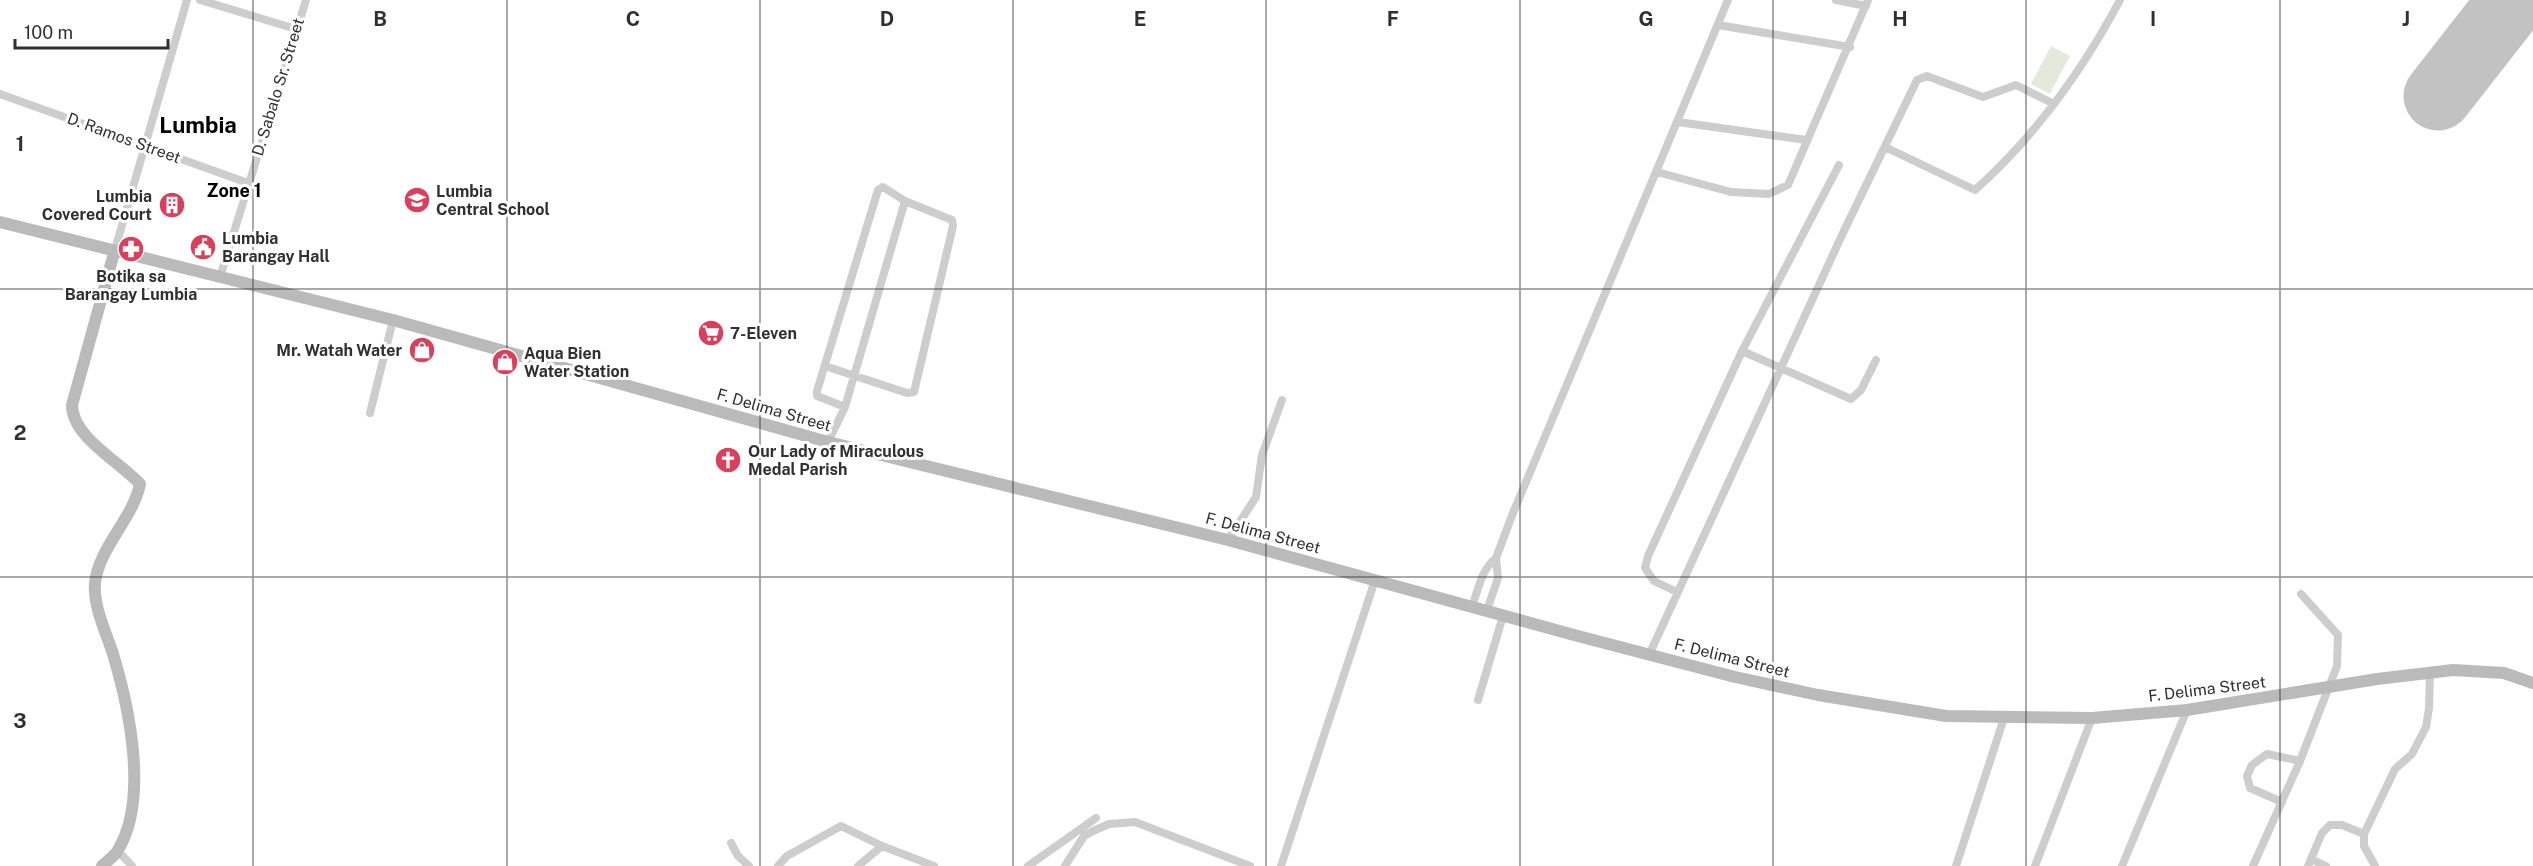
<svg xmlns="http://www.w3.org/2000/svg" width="2533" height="866" viewBox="0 0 2533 866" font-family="'Public Sans',sans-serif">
<rect width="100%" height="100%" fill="#fff"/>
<!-- green -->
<path fill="#e5e9dc" d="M2051 46 2070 56 2050 94 2031 84Z"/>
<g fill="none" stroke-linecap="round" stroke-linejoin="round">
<!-- runway -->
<path stroke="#c2c2c2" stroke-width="69" d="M2438 96 2513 0"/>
<!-- street -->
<path stroke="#cdcdcd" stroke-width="8" d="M200 0 296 29
M1836 0 1866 6
M1718 25 1850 47
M0 94 248 183
M1678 122 1806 140
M1885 147 1975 190C2034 137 2083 70 2120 0
M1657 172 1731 192 1769 194 1788 185 1868 0
M114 253 187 0
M220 277 306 0
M1742 351 1851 399 1861 390 1876 360
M825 366 907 393 914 392 953 226 952 220 905 201 883 187 878 190 817 391V396L845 407
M370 413 393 320
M828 442 845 407 905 201
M1228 540 1256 497 1262 455 1282 400
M1677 592 1654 581 1645 568 1648 556 1742 351 1839 165
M1472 607C1478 590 1481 570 1496 558
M1487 610 1498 578 1496 558 1513 513 1728 0
M1649 655 1842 235 1917 80 1927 76 1983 97 2016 85 2052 103
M1478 700 1503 616
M2282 802 2250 788 2247 776 2252 765 2267 754 2300 761
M731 843 738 856 749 866
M118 851 132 866
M2311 859 2326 866
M778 866 787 856 841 826 882 846
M858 866 882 846 934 866
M1028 866 1096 818
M1065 866 1084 836 1093 831 1109 824 1135 822 1250 866
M1281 866 1375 580
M1956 866 2004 718
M2035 866 2092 718
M2122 866 2187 710
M2253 866 2300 761 2337 666 2338 635 2301 594
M2308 866 2322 833 2330 825H2342L2364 834
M2375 866 2364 846V834L2395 769 2412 754 2426 727 2429 708 2430 673"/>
<!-- secondary -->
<path stroke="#bababa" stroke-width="12" d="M0 222 393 320 828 442 1228 540 1574 635 1735 677 1818 695 1946 716 2092 718 2187 710 2377 679 2453 670 2504 673 2533 683
M102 866C107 861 115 856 118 850 149 799 129 707 113 654 106 632 93 606 95 583 99 547 133 519 140 484 119 461 72 437 72 405L114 253"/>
</g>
<!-- grid -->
<path fill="none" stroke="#303030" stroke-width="1.5" stroke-opacity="0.55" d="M253 0V866M507 0V866M760 0V866M1013 0V866M1266 0V866M1520 0V866M1773 0V866M2026 0V866M2280 0V866M0 289H2533M0 577H2533"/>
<!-- icons -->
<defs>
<symbol id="school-disc" viewBox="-11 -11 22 22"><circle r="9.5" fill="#da3f5c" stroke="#fff"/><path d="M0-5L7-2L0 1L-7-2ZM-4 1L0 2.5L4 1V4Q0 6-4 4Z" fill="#fff"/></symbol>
<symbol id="building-disc" viewBox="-11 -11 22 22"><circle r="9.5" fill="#da3f5c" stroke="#fff"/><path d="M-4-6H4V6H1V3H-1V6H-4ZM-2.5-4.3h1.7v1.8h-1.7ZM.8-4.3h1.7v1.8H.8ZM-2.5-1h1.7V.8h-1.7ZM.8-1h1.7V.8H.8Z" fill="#fff"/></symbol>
<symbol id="civic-disc" viewBox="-11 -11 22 22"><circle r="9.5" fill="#da3f5c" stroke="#fff"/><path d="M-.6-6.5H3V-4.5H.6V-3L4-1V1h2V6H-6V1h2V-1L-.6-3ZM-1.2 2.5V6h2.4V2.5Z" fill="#fff"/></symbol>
<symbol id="pharmacy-disc" viewBox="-11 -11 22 22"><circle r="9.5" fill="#da3f5c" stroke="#fff"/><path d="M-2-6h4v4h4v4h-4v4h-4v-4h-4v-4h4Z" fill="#fff"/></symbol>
<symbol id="supermarket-disc" viewBox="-11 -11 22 22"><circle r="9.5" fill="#da3f5c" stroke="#fff"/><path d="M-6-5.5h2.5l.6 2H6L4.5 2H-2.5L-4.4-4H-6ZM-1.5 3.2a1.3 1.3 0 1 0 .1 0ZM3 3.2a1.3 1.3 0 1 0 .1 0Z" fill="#fff"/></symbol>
<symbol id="shop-disc" viewBox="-11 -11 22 22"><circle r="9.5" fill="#da3f5c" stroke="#fff"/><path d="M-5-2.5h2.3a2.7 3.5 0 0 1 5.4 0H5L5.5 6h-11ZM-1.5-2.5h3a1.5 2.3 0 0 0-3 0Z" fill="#fff"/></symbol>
<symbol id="church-disc" viewBox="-11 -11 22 22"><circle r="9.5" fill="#da3f5c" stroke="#fff"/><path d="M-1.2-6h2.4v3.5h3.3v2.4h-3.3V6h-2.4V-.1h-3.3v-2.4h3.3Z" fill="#fff"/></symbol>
</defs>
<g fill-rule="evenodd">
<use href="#school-disc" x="402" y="185" width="30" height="30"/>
<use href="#building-disc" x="157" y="190" width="30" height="30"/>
<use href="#civic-disc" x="188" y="232" width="30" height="30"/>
<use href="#pharmacy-disc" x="116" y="234" width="30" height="30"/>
<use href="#supermarket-disc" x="696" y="318" width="30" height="30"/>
<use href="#shop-disc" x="407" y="335" width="30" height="30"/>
<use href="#shop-disc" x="490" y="347" width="30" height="30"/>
<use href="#church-disc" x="713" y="445" width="30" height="30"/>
</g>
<g text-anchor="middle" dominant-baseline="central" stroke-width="6" stroke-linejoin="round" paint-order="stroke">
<!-- street labels -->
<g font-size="16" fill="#303030" stroke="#fff">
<text transform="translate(278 87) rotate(-73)">D. Sabalo Sr. Street</text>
<text transform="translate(124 138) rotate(20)">D. Ramos Street</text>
<text transform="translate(774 410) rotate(16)">F. Delima Street</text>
<text transform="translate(1263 533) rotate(15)">F. Delima Street</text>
<text transform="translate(1732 658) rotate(14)">F. Delima Street</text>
<text transform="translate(2207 689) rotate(-7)">F. Delima Street</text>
</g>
<!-- poi labels -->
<g font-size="16" font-weight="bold" fill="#303030" stroke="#fff" text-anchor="start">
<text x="436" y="191">Lumbia<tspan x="436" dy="18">Central School</tspan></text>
<text x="152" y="196" text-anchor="end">Lumbia<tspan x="152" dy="18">Covered Court</tspan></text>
<text x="222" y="238">Lumbia<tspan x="222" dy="18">Barangay Hall</tspan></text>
<text x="131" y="276" text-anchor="middle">Botika sa<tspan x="131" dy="18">Barangay Lumbia</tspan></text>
<text x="730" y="333">7-Eleven</text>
<text x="402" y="350" text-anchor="end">Mr. Watah Water</text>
<text x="524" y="353">Aqua Bien<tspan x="524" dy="18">Water Station</tspan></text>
<text x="748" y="451">Our Lady of Miraculous<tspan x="748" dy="18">Medal Parish</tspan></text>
</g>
<!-- neighbourhood labels -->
<g font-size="18" font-weight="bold" fill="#000" stroke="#fff">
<text x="234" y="190">Zone 1</text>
</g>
<!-- district labels -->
<g font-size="22" font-weight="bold" fill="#000" stroke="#fff">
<text x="198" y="125">Lumbia</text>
</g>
</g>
<g font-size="20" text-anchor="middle" font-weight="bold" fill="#303030" stroke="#fff" stroke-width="6" stroke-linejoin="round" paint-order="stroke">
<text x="380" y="26">B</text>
<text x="633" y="26">C</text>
<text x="887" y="26">D</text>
<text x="1140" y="26">E</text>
<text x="1393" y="26">F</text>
<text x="1646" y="26">G</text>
<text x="1900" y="26">H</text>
<text x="2153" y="26">I</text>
<text x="2406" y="26">J</text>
<text x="20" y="151">1</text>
<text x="20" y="440">2</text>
<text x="20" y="728">3</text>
</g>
<!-- scale -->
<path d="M15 39v9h153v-9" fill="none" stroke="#303030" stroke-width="3"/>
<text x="24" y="39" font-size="18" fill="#303030" stroke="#ffffff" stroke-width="4.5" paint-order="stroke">100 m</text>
</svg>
